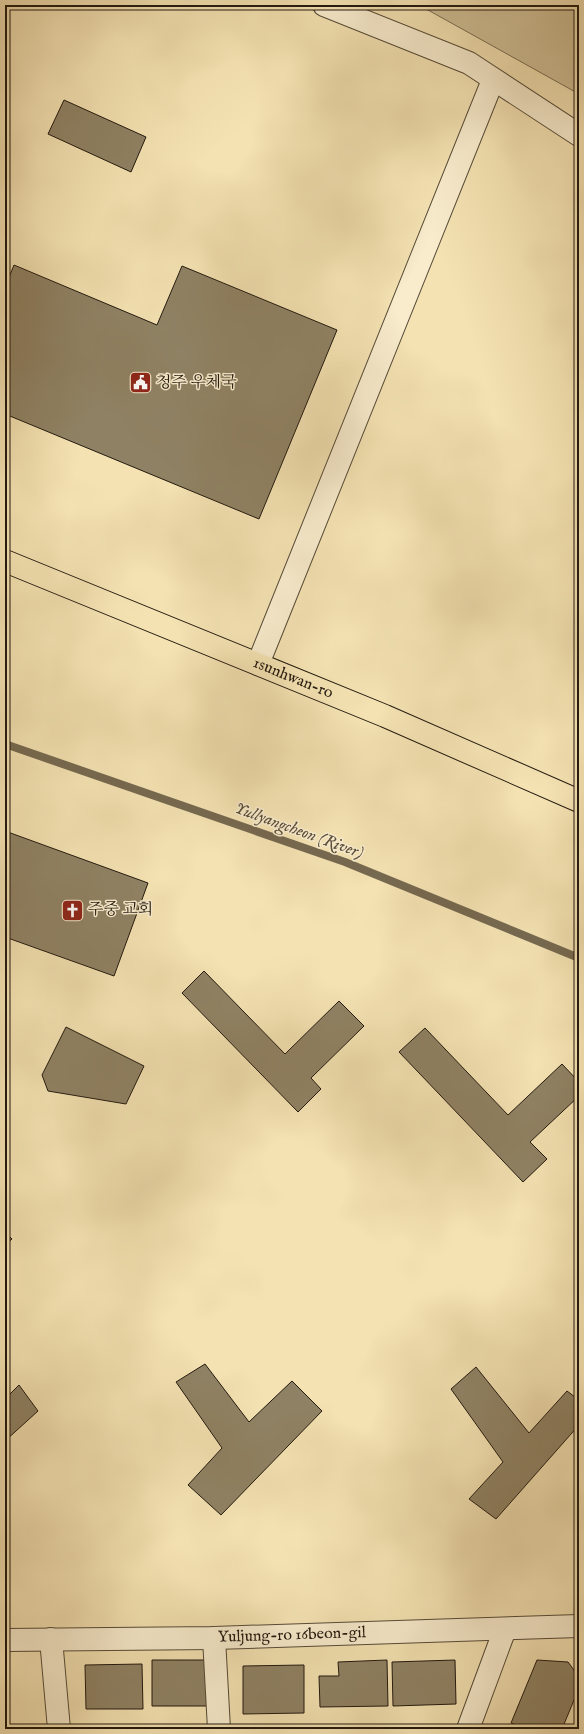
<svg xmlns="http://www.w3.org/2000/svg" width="584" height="1734" viewBox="0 0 584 1734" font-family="'IM FELL English','Noto Serif KR',serif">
<rect width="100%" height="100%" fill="#f4e2b2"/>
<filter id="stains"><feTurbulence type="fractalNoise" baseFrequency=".005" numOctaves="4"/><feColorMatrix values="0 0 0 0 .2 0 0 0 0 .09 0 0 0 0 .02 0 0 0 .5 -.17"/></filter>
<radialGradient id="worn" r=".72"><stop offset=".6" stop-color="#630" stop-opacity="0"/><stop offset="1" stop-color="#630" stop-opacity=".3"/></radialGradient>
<!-- green -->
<path fill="#d0c096" stroke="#796c52" d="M419 5H579V94Z"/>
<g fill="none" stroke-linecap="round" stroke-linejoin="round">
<!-- stream -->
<path stroke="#756950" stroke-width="8" d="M5 744 345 862 579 958"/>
</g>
<!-- building -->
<path fill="#8f8264" stroke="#22190f" d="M64 100 146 137 131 172 48 134Z
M14 265 157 325 182 266 337 330 259 519 5 414V287Z
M5 831 148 883 114 976 5 937Z
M204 971 285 1054 339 1001 364 1026 311 1078 321 1089 298 1112 182 993Z
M66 1027 144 1066 126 1104 48 1091 42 1075Z
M425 1028 508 1115 562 1064 579 1082V1096L530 1142 547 1159 523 1182 399 1052Z
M5 1232 12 1239 5 1245Z
M205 1364 249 1422 292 1381 322 1411 221 1515 188 1485 222 1448 176 1382Z
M476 1367 529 1433 567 1391 579 1400V1425L496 1519 469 1499 503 1462 451 1389Z
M19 1385 38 1411 5 1441V1399Z
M152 1660H206L207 1706H152Z
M387 1660 388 1706 320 1707 319 1676H339L338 1662Z
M455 1660 456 1704 393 1706 392 1662Z
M537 1660 568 1662 579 1677V1688L562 1729H527L511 1723Z
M142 1664 143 1709H86L85 1665Z
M304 1665V1713L243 1714V1666Z
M430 1726V1729H347V1728Z
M336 1727V1729H256V1728Z"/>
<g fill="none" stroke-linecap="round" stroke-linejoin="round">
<defs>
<g id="street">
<path d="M324 5 469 63 579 135"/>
<path d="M258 664 493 80"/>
<path d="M214 1638 219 1729"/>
<path d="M51 1639 59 1729"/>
<path id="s1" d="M5 1640 214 1638 579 1626"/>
<path d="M468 1729 505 1629"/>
</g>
<g id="primary">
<path id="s2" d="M5 561 385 716 579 801"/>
</g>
</defs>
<!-- street casing -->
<use href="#street" stroke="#564b38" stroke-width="24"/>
<!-- primary casing -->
<use href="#primary" stroke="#22190f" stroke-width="24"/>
<!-- street -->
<use href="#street" stroke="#f8eccd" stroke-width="22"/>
<!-- primary -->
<use href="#primary" stroke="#f4e2b2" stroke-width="22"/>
</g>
<!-- icons -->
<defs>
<symbol id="civic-square" viewBox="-11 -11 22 22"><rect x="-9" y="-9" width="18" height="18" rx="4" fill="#8f2418" stroke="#f8eccd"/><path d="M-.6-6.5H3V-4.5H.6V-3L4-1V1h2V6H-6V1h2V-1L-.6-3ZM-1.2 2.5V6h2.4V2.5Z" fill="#fff"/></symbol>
<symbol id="church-square" viewBox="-11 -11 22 22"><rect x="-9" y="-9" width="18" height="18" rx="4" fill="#8f2418" stroke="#f8eccd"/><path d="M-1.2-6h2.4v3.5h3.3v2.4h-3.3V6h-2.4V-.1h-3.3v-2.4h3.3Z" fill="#fff"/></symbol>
</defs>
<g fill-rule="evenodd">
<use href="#civic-square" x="128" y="370" width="25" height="25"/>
<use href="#church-square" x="60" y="898" width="25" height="25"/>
</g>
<g text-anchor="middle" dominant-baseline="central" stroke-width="3" stroke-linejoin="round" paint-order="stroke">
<!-- poi labels -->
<g font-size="16" fill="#22190f" stroke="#f8eccd" text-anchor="start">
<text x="156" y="383">청주 우체국</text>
<text x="88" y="910">주중 교회</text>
</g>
<!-- street labels -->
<g font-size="16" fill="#22190f" stroke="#f8eccd">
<text stroke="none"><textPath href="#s2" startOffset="311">1sunhwan-ro</textPath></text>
<text stroke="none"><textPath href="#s1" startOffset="287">Yuljung-ro 16beon-gil</textPath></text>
</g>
<!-- water labels -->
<g font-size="17" font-style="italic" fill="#5a4e3a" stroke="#f8eccd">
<text transform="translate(299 831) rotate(20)">Yullyangcheon (River)</text>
</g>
</g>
<!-- margin -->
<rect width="584" height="1734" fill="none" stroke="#f4e2b2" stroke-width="20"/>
<rect x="6" y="6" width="572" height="1722" fill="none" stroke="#22190f" stroke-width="2"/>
<rect x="10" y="10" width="564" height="1714" fill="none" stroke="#22190f"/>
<rect width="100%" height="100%" filter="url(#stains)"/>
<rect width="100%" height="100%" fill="url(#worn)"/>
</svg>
